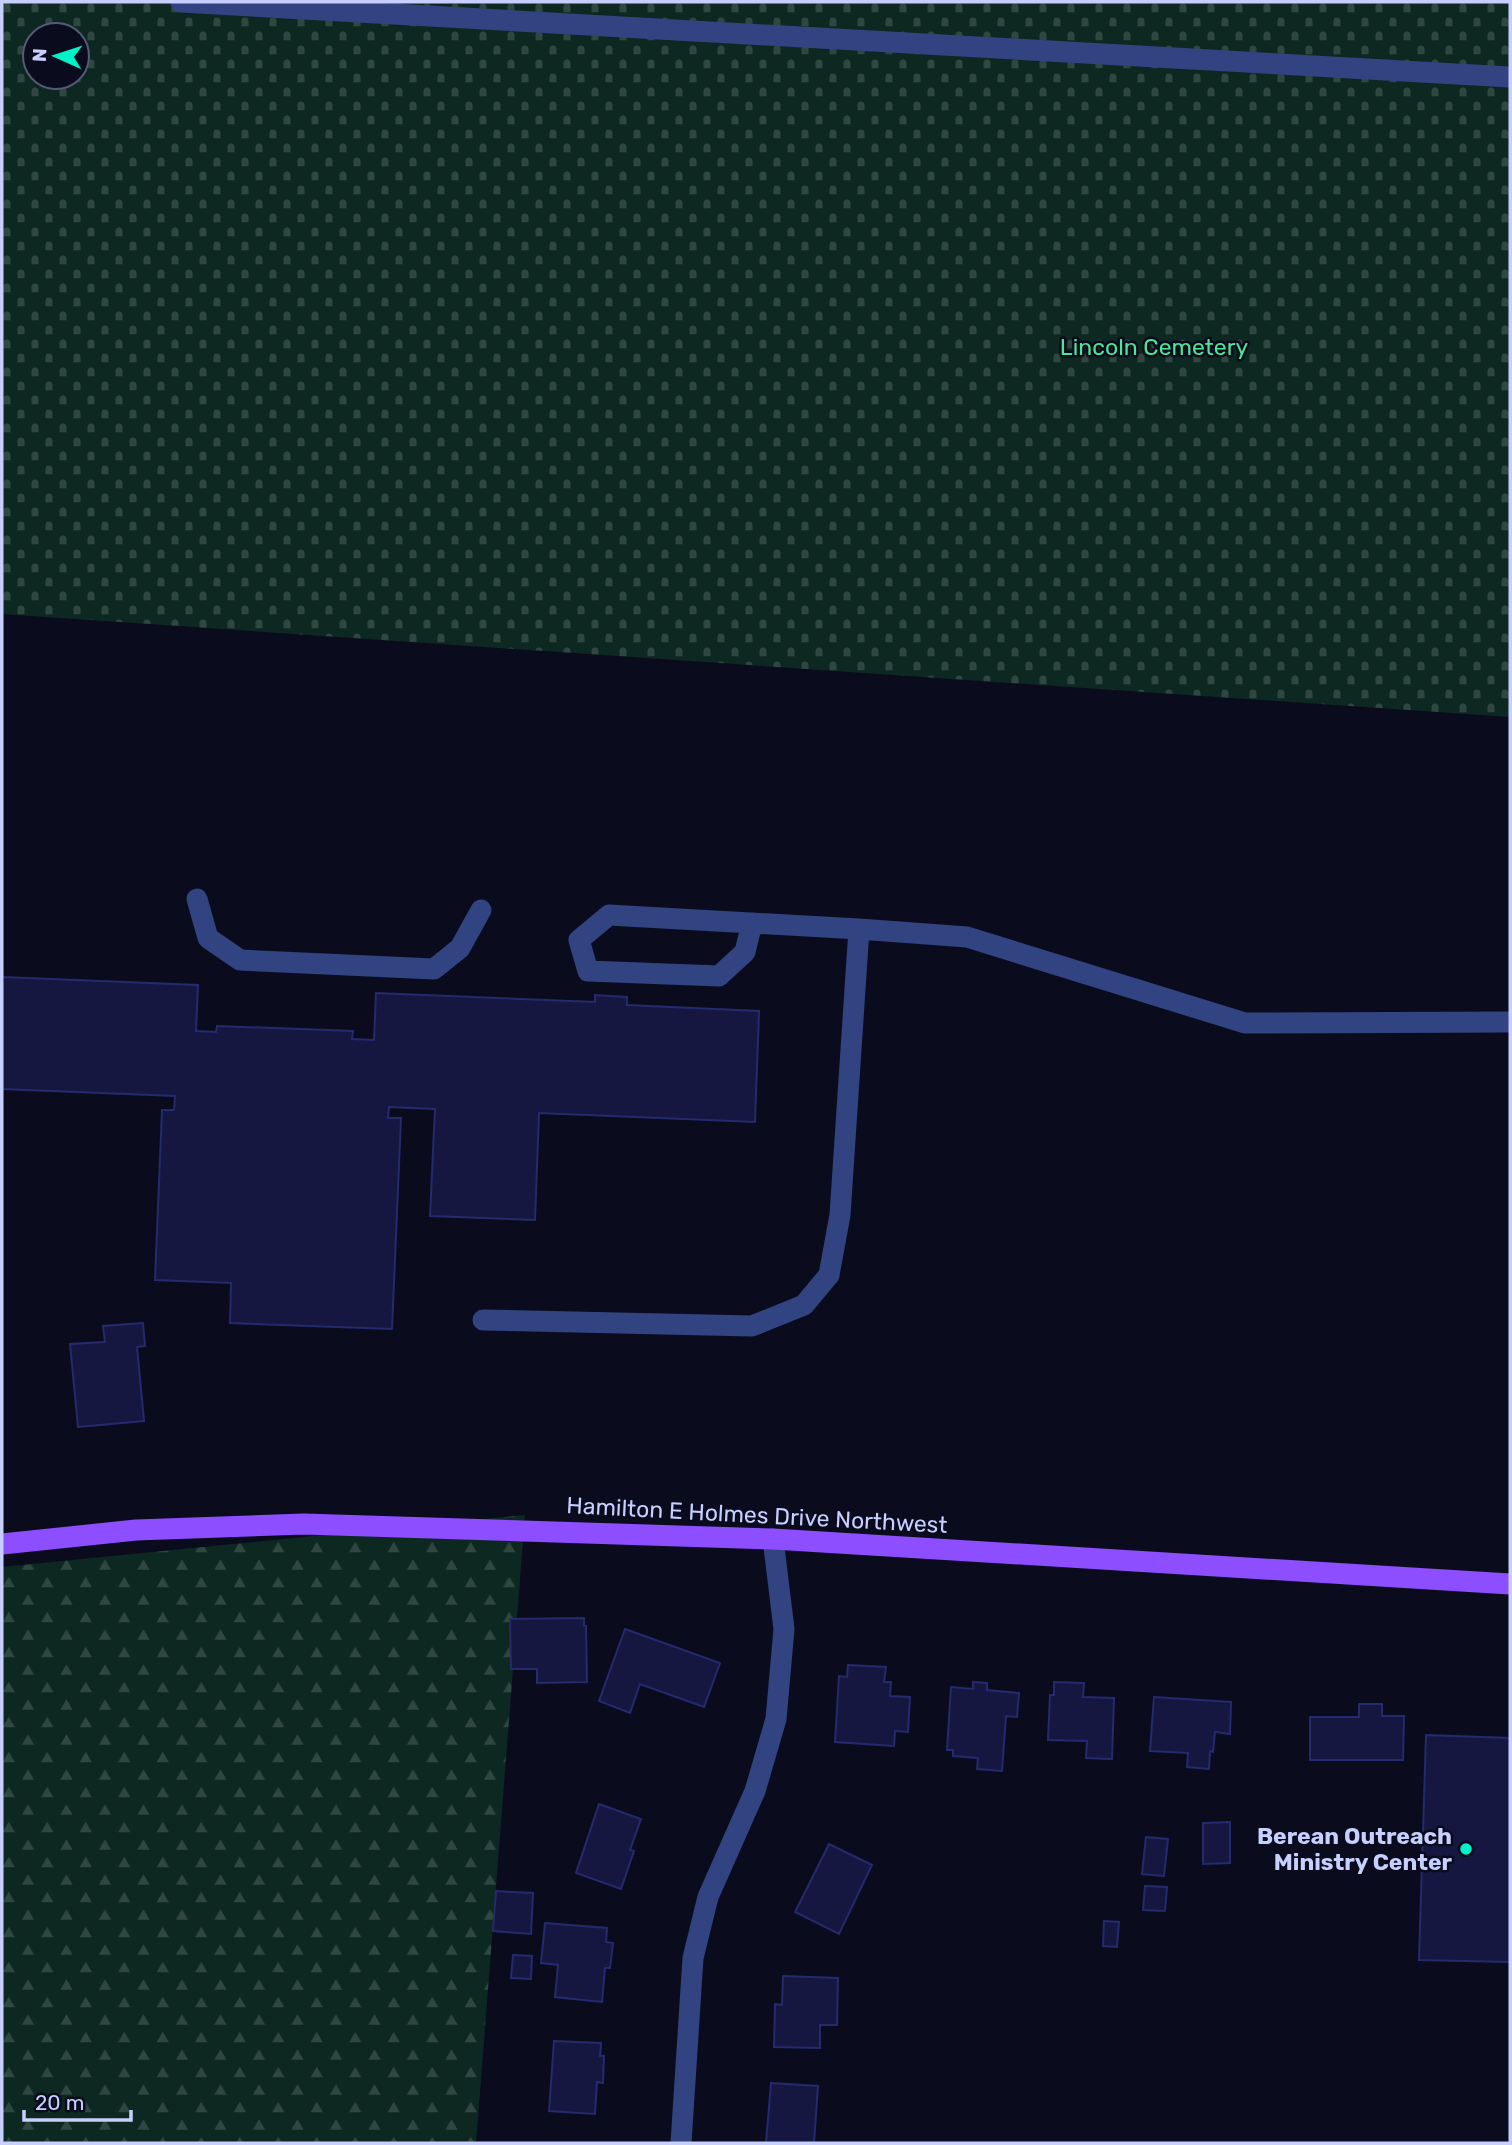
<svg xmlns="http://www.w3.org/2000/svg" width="1512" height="2145" viewBox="0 0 1512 2145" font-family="Rubik,sans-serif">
<defs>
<pattern id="forest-firs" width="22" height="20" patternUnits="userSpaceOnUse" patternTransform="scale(1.75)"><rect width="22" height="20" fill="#0d2820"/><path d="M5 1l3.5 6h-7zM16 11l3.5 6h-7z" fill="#2f4641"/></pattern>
<pattern id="cemetery-stones" width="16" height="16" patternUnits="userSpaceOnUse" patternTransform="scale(1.75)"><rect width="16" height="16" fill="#0d2820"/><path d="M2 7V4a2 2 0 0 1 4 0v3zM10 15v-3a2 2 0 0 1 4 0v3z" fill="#2f4641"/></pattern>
</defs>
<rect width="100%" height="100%" fill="#0a0c1e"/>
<!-- forest -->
<path fill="url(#forest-firs)" d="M525 1515 476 2143H2V1567Z"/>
<!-- cemetery -->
<path fill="url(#cemetery-stones)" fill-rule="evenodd" d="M2 2H1510V717L2 614ZM35 35H77V77H35Z"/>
<!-- building -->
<path fill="#151740" stroke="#252a6e" stroke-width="2" d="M2 977 198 985 196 1031 216 1032 217 1026 353 1031 352 1039 374 1040 376 993 595 1002V995L627 997V1005L759 1011 755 1122 539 1113 535 1220 430 1216 435 1109 389 1107 388 1118H401L392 1329 230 1323 231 1283 155 1280 162 1110H174L175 1096 2 1089Z
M143 1323 145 1346 137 1347 144 1421 78 1427 70 1344 105 1342 103 1326Z
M584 1618V1626H586L587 1682 537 1683V1669H511L510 1619Z
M625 1629 720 1663 704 1707 640 1684 630 1713 599 1701Z
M848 1665 886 1667 884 1682H891L890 1696 910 1697 908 1732 895 1731 894 1746 835 1742 839 1676 847 1677Z
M973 1682 987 1683V1690L1019 1693 1017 1717 1006 1716 1002 1771 977 1769 978 1758 953 1756V1750H947L951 1687 973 1689Z
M1054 1682 1084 1683 1083 1697 1114 1698 1112 1759 1086 1758 1087 1741 1048 1740 1050 1695H1054Z
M1154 1697 1231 1702 1230 1734 1215 1732 1213 1752 1210 1751 1209 1769 1187 1767 1188 1753 1150 1751Z
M1359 1704H1382V1716H1404L1403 1760H1310V1717H1359Z
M1426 1735 1510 1738V1962L1419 1960Z
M599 1804 641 1819 630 1850 634 1851 621 1889 576 1873Z
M1230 1822V1863L1203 1864V1823Z
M1146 1837 1168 1839 1164 1876 1142 1874Z
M829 1844 872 1865 839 1934 795 1912Z
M1145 1886 1167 1887 1165 1911 1143 1910Z
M496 1891 533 1893 531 1934 493 1931Z
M1104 1921 1119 1922 1117 1947 1103 1946Z
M545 1923 607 1928 606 1942 613 1943 610 1968H605L602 2002 555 1997 558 1965 541 1963Z
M513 1955 532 1956 531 1979 511 1978Z
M783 1976 838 1978 837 2025H820V2048L774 2047 775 2004 782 2005Z
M554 2041 601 2043 600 2056H604L603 2083 597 2082 595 2114 549 2111Z
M771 2083 818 2086 814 2143H766Z"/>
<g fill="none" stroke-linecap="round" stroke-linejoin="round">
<!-- minor -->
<path stroke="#314380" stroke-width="21" d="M181 2 1510 77
M197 899 208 938 240 960 434 969 460 948 481 910
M752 923 745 952 719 976 588 971 579 940 609 915 859 929
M483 1320 752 1326 804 1305 829 1275 840 1215 859 929 967 937 1245 1023 1510 1022
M681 2143 693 1958 708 1897 755 1791 776 1719 784 1629 773 1539"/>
<!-- major -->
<path stroke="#8d4eff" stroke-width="21" d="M2 1544 136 1530 304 1524 773 1539 1510 1584"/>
</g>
<!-- markers -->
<circle fill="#00f2c9" stroke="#0a0c1e" stroke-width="2.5" cx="1466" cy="1849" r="7"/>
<g text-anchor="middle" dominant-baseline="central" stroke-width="5" stroke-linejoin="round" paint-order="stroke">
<!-- park labels -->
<g font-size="23" fill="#4ae796" stroke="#0a0c1e">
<text x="1154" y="347">Lincoln Cemetery</text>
</g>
<!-- street labels -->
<g font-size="23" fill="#c7cfff" stroke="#0a0c1e">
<text transform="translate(757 1515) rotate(3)">Hamilton E Holmes Drive Northwest</text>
</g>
<!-- poi labels -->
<g font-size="23" font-weight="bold" fill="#c7cfff" stroke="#0a0c1e" text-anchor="end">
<text x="1452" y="1836">Berean Outreach<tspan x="1452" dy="26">Ministry Center</tspan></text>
</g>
</g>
<!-- border -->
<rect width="1512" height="2145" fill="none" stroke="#c7cfff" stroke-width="7"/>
<!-- north arrow -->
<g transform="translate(56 56) rotate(273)"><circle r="33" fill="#0a0c1e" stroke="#565a78" stroke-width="2"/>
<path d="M0-5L12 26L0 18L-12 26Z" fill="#00f2c9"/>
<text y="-10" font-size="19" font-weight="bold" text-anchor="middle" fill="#c7cfff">N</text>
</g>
<!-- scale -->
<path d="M24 2110v10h107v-10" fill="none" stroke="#c7cfff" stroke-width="3.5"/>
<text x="35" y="2110" font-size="21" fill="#c7cfff" stroke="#0a0c1e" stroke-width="5" paint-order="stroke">20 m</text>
</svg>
